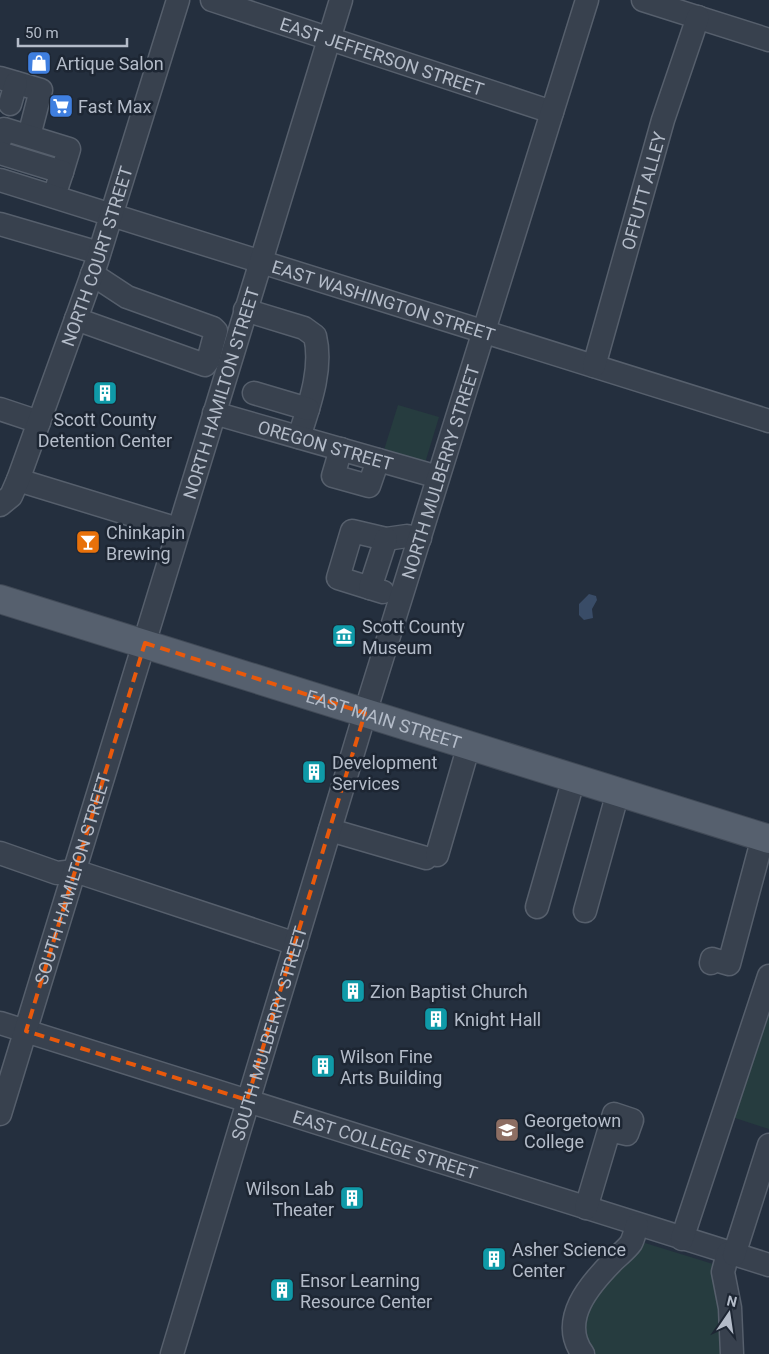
<svg xmlns="http://www.w3.org/2000/svg" width="769" height="1354" viewBox="0 0 769 1354" font-family="Roboto,sans-serif">
<rect width="100%" height="100%" fill="#242f3e"/>
<!-- green -->
<path fill="#263c3f" d="M398 405 439 417 425 463 384 450Z
M769 1004V1129L732 1117Z
M645 1243 713 1264 724 1314V1354H595L589 1350 581 1323 596 1288Z"/>
<!-- water -->
<path fill="#394c67" d="M589 594 596 596 597 600 592 609 593 618 584 620 579 615V604Z"/>
<g fill="none" stroke-linecap="round" stroke-linejoin="round">
<defs>
<g id="minor">
<path id="s1" d="M212 0 552 112"/>
<path d="M643 0 769 40"/>
<path d="M0 78 41 90 29 136"/>
<path d="M10 104 16 83"/>
<path d="M0 140 4 129 69 149 62 172"/>
<path d="M0 153 62 172 57 187"/>
<path id="s2" d="M0 180 769 421"/>
<path d="M0 224 99 253"/>
<path d="M245 310 304 328 315 336C323 369 309 406 299 437"/>
<path d="M76 319 205 365 208 361 216 331 213 328 127 297 92 274"/>
<path id="s3" d="M594 366 663 120 698 17"/>
<path d="M254 393 308 409"/>
<path d="M0 409 39 422"/>
<path id="s4" d="M214 413 438 477"/>
<path d="M341 449 333 476 369 486 378 460"/>
<path d="M18 480 178 529"/>
<path id="s5" d="M0 505 11 496 18 480 97 261 178 0"/>
<path d="M370 588 338 578 352 531 386 539 407 536 420 538"/>
<path d="M383 592 370 588 386 539"/>
<path d="M330 830 426 858"/>
<path d="M0 853 57 873 75 871 296 944"/>
<path d="M437 855 469 745"/>
<path d="M537 907 574 778"/>
<path d="M585 911 618 792"/>
<path d="M711 963 712 959 729 964 763 837"/>
<path id="s6" d="M0 1023 769 1265"/>
<path id="s7" d="M0 1114 341 0"/>
<path d="M586 1208 614 1114 632 1120 627 1134 610 1130"/>
<path d="M682 1239 769 976"/>
<path d="M728 1253 723 1272 730 1308 732 1354"/>
<path d="M734 1255 769 1145"/>
<path id="s8" d="M172 1354 365 713 587 0"/>
<path d="M583 1354C558 1320 590 1284 614 1260 619 1255 627 1249 631 1243 634 1238 635 1230 637 1225"/>
</g>
<g id="major">
<path id="s9" d="M0 599 769 839"/>
</g>
</defs>
<!-- minor casing -->
<use href="#minor" stroke="#565f6c" stroke-width="25"/>
<!-- major casing -->
<use href="#major" stroke="#414a57" stroke-width="30"/>
<!-- minor -->
<use href="#minor" stroke="#38414e" stroke-width="22"/>
<!-- major -->
<use href="#major" stroke="#56606e" stroke-width="28"/>
</g>
<!-- marked area -->
<path fill="none" stroke="#e8590c" stroke-width="4" stroke-dasharray="10 6" stroke-linejoin="round" d="M145 643 365 713 247 1100 26 1031Z"/>
<!-- icons -->
<defs>
<symbol id="shop-square" viewBox="-11 -11 22 22"><rect x="-9" y="-9" width="18" height="18" rx="4" fill="#3f7fe0" stroke="#1d2633"/><path d="M-5-2.5h2.3a2.7 3.5 0 0 1 5.4 0H5L5.5 6h-11ZM-1.5-2.5h3a1.5 2.3 0 0 0-3 0Z" fill="#fff"/></symbol>
<symbol id="supermarket-square" viewBox="-11 -11 22 22"><rect x="-9" y="-9" width="18" height="18" rx="4" fill="#3f7fe0" stroke="#1d2633"/><path d="M-6-5.5h2.5l.6 2H6L4.5 2H-2.5L-4.4-4H-6ZM-1.5 3.2a1.3 1.3 0 1 0 .1 0ZM3 3.2a1.3 1.3 0 1 0 .1 0Z" fill="#fff"/></symbol>
<symbol id="building-square" viewBox="-11 -11 22 22"><rect x="-9" y="-9" width="18" height="18" rx="4" fill="#0f9aa8" stroke="#1d2633"/><path d="M-4-6H4V6H1V3H-1V6H-4ZM-2.5-4.3h1.7v1.8h-1.7ZM.8-4.3h1.7v1.8H.8ZM-2.5-1h1.7V.8h-1.7ZM.8-1h1.7V.8H.8Z" fill="#fff"/></symbol>
<symbol id="bar-square" viewBox="-11 -11 22 22"><rect x="-9" y="-9" width="18" height="18" rx="4" fill="#e8710a" stroke="#1d2633"/><path d="M-6-5H6L.8 .8V4.5H3.5V6h-7V4.5H-.8V.8Z" fill="#fff"/></symbol>
<symbol id="museum-square" viewBox="-11 -11 22 22"><rect x="-9" y="-9" width="18" height="18" rx="4" fill="#0f9aa8" stroke="#1d2633"/><path d="M0-6L6-3V-2H-6V-3ZM-5-1h2V3h-2ZM-1-1h2V3h-2ZM3-1h2V3H3ZM-6 4H6V6H-6Z" fill="#fff"/></symbol>
<symbol id="university-square" viewBox="-11 -11 22 22"><rect x="-9" y="-9" width="18" height="18" rx="4" fill="#8d6e63" stroke="#1d2633"/><path d="M0-5L7-2L0 1L-7-2ZM-4 1L0 2.5L4 1V4Q0 6-4 4Z" fill="#fff"/></symbol>
</defs>
<g fill-rule="evenodd">
<use href="#shop-square" x="25" y="49" width="28" height="28"/>
<use href="#supermarket-square" x="47" y="92" width="28" height="28"/>
<use href="#building-square" x="91" y="379" width="28" height="28"/>
<use href="#bar-square" x="74" y="528" width="28" height="28"/>
<use href="#museum-square" x="330" y="622" width="28" height="28"/>
<use href="#building-square" x="300" y="758" width="28" height="28"/>
<use href="#building-square" x="339" y="977" width="28" height="28"/>
<use href="#building-square" x="422" y="1005" width="28" height="28"/>
<use href="#building-square" x="309" y="1052" width="28" height="28"/>
<use href="#university-square" x="493" y="1116" width="28" height="28"/>
<use href="#building-square" x="338" y="1184" width="28" height="28"/>
<use href="#building-square" x="480" y="1245" width="28" height="28"/>
<use href="#building-square" x="268" y="1276" width="28" height="28"/>
</g>
<g text-anchor="middle" dominant-baseline="central" stroke-width="5" stroke-linejoin="round" paint-order="stroke">
<!-- street labels -->
<g font-size="18" fill="#b4bcc9" stroke="#1d2633">
<text stroke="none"><textPath href="#s1" startOffset="179">EAST JEFFERSON STREET</textPath></text>
<text stroke="none"><textPath href="#s3" startOffset="182">OFFUTT ALLEY</textPath></text>
<text stroke="none"><textPath href="#s5" startOffset="269">NORTH COURT STREET</textPath></text>
<text stroke="none"><textPath href="#s2" startOffset="402">EAST WASHINGTON STREET</textPath></text>
<text stroke="none"><textPath href="#s7" startOffset="754">NORTH HAMILTON STREET</textPath></text>
<text stroke="none"><textPath href="#s4" startOffset="116">OREGON STREET</textPath></text>
<text stroke="none"><textPath href="#s8" startOffset="922">NORTH MULBERRY STREET</textPath></text>
<text stroke="none"><textPath href="#s9" startOffset="402">EAST MAIN STREET</textPath></text>
<text stroke="none"><textPath href="#s7" startOffset="246">SOUTH HAMILTON STREET</textPath></text>
<text stroke="none"><textPath href="#s8" startOffset="335">SOUTH MULBERRY STREET</textPath></text>
<text stroke="none"><textPath href="#s6" startOffset="404">EAST COLLEGE STREET</textPath></text>
</g>
<!-- poi labels -->
<g font-size="18" fill="#b4bcc9" stroke="#1d2633" text-anchor="start">
<text x="56" y="63">Artique Salon</text>
<text x="78" y="106">Fast Max</text>
<text x="105" y="419" text-anchor="middle">Scott County<tspan x="105" dy="21">Detention Center</tspan></text>
<text x="106" y="532">Chinkapin<tspan x="106" dy="21">Brewing</tspan></text>
<text x="362" y="626">Scott County<tspan x="362" dy="21">Museum</tspan></text>
<text x="332" y="762">Development<tspan x="332" dy="21">Services</tspan></text>
<text x="370" y="991">Zion Baptist Church</text>
<text x="454" y="1019">Knight Hall</text>
<text x="340" y="1056">Wilson Fine<tspan x="340" dy="21">Arts Building</tspan></text>
<text x="524" y="1120">Georgetown<tspan x="524" dy="21">College</tspan></text>
<text x="334" y="1188" text-anchor="end">Wilson Lab<tspan x="334" dy="21">Theater</tspan></text>
<text x="512" y="1249">Asher Science<tspan x="512" dy="21">Center</tspan></text>
<text x="300" y="1280">Ensor Learning<tspan x="300" dy="21">Resource Center</tspan></text>
</g>
</g>
<!-- north arrow -->
<g transform="translate(729 1314) rotate(13)" stroke="#1d2633" stroke-width="4" paint-order="stroke">
<path d="M0-4L9 19L0 12L-9 19Z" fill="#b4bcc9"/>
<text y="-8" font-size="14" font-weight="bold" text-anchor="middle" fill="#b4bcc9">N</text>
</g>
<!-- scale -->
<path d="M18 38v8h109v-8" fill="none" stroke="#b4bcc9" stroke-width="2.5"/>
<text x="25" y="38" font-size="15" fill="#b4bcc9" stroke="#1d2633" stroke-width="4" paint-order="stroke">50 m</text>
</svg>
